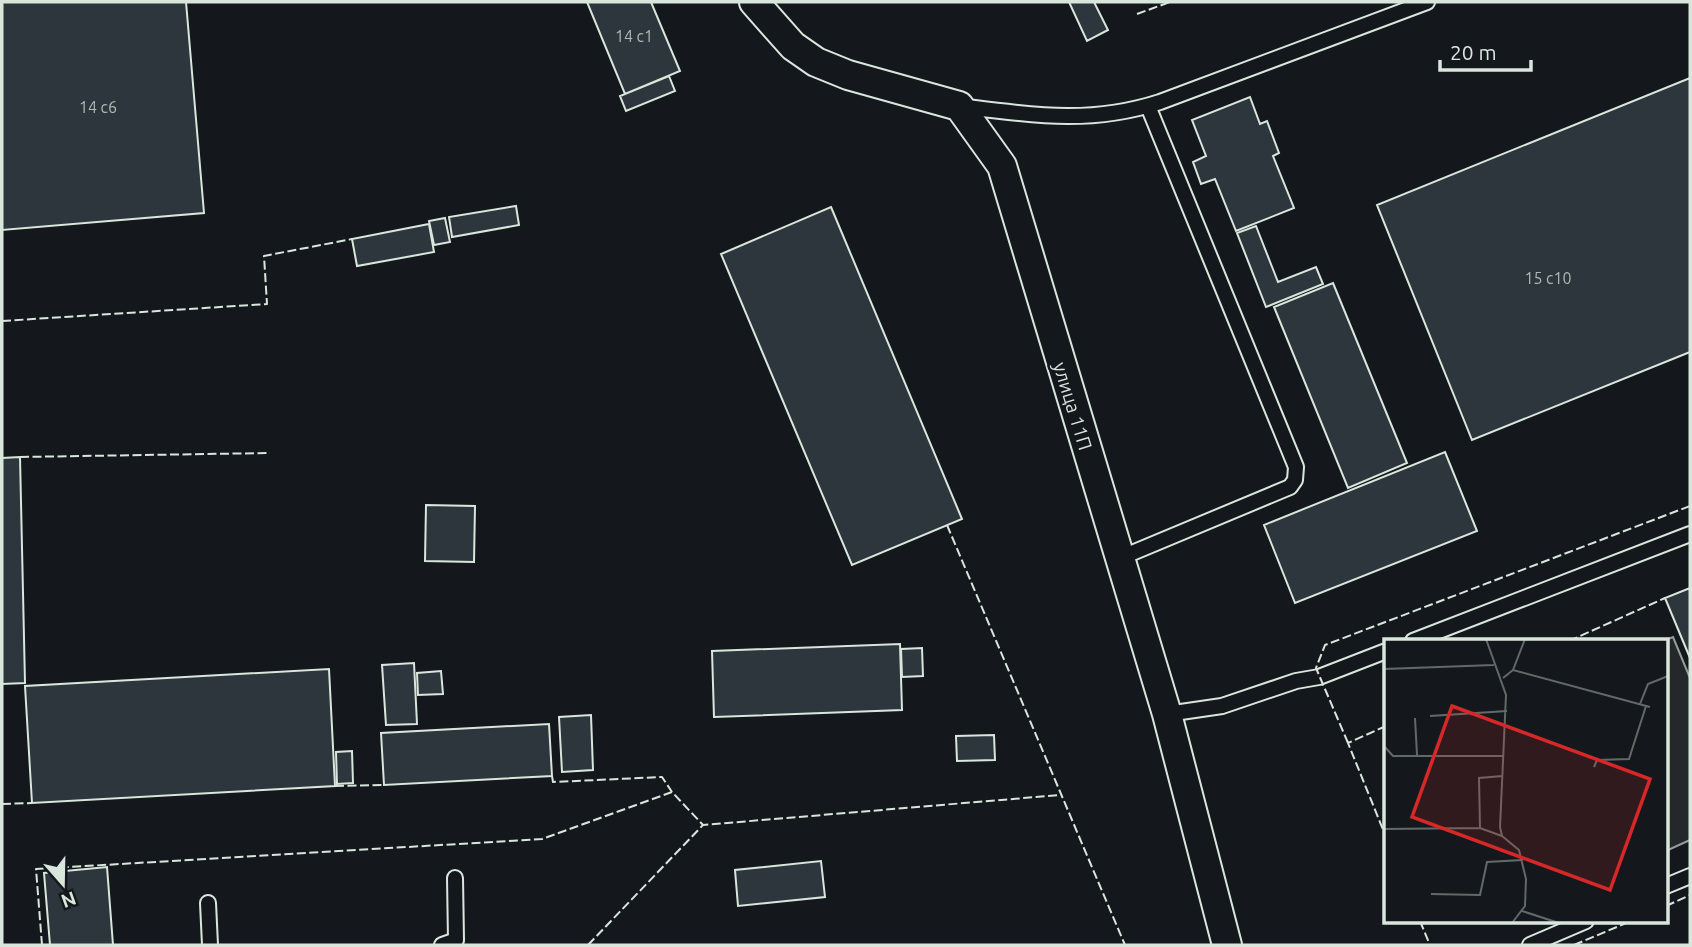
<svg xmlns="http://www.w3.org/2000/svg" width="1692" height="947" viewBox="0 0 1692 947" font-family="Ubuntu,sans-serif">
<rect width="100%" height="100%" fill="#14181c"/>
<!-- parking -->
<path fill="#24282b" stroke="#939e99" stroke-width="2" d="M1673 637 1690 678V840L1666 851V641H1663Z"/>
<!-- building -->
<path fill="#2c363c" stroke="#d8e6dc" stroke-width="2" d="M2 2H186L204 213 2 230Z
M587 2H651L680 71 625 94Z
M1069 2H1094L1108 30 1087 41Z
M669 76 675 91 626 111 620 96Z
M1690 78V352L1472 440 1377 205Z
M1250 97 1260 124 1267 121 1279 153 1273 156 1294 208 1236 231 1215 179 1201 184 1193 162 1206 156 1192 120Z
M516 206 519 225 452 237 449 217Z
M831 207 962 519 852 565 721 254Z
M445 218 450 242 434 245 429 221Z
M429 224 434 252 357 266 352 239Z
M1256 226 1278 282 1316 267 1323 284 1266 307 1237 233Z
M1333 283 1407 463 1348 488 1274 307Z
M1445 452 1477 531 1295 603 1264 525Z
M20 457 25 683 2 684V458Z
M426 505 475 506 474 562 425 561Z
M1690 588V658L1665 598Z
M900 644 902 710 714 717 712 651Z
M922 648 923 676 902 677 901 649Z
M414 663 417 724 386 725 382 665Z
M329 669 335 786 32 803 25 686Z
M441 671 443 694 418 695 417 673Z
M591 715 593 770 562 772 559 717Z
M549 724 552 776 384 785 381 733Z
M994 735 995 760 957 761 956 736Z
M352 751 353 783 337 784 336 752Z
M821 861 825 897 738 906 735 870Z
M107 867 113 945H50L44 873Z"/>
<g fill="none" stroke-linecap="round" stroke-linejoin="round">
<defs>
<path id="service" d="M959 106C1031 115 1089 125 1160 102L1427 2
M1120 558 1290 487 1295 480 1296 467 1148 106
M1413 641 1690 534
M1167 714 1222 706 1296 681 1319 677 1386 651
M1666 886 1690 876
M208 903 210 945
M442 945 456 940 455 878
M1530 945 1586 921"/>
<path id="minor" d="M754 2 793 46 816 62 848 75 959 106 1002 166 1167 714 1227 945"/>
</defs>
<!-- service casing -->
<use href="#service" stroke="#d8e6dc" stroke-width="18"/>
<!-- minor casing -->
<use href="#minor" stroke="#d8e6dc" stroke-width="32"/>
<!-- service -->
<use href="#service" stroke="#14181c" stroke-width="14"/>
<!-- minor -->
<use href="#minor" stroke="#14181c" stroke-width="28"/>
<!-- fence -->
<path stroke="#d8e6dc" stroke-width="2" stroke-dasharray="9 3.5" stroke-linecap="butt" d="M1137 14 1170 2
M2 321 267 304 264 256 352 239
M20 457 270 453
M947 525 1125 945
M1569 641 1665 598
M1386 726 1348 743 1386 837
M1348 743 1316 668 1325 645 1690 506
M552 776 553 782 662 777 672 792
M335 786 384 785
M2 804 32 803
M1666 906 1690 895
M1420 921 1430 945
M42 945 36 869 542 839 672 792 703 825
M588 945 703 825 1060 795
M1574 945 1631 921"/>
</g>
<g text-anchor="middle" dominant-baseline="central" stroke-width="5" stroke-linejoin="round" paint-order="stroke">
<!-- number labels -->
<g font-size="16" fill="#adbab4">
<text x="634" y="36">14 с1</text>
<text x="98" y="107">14 с6</text>
<text x="1548" y="278">15 с10</text>
</g>
<!-- street labels -->
<g font-size="19" fill="#d8e6dc" stroke="#14181c">
<text transform="translate(1073 406) rotate(73)">улица 11П</text>
</g>
</g>
<!-- overview -->
<g transform="translate(1384 639)">
<rect width="284" height="284" fill="#14181c"/>
<path fill="none" stroke="#626a69" stroke-width="2" d="M102 0 122 56 116 188 118 197 135 211 142 240 141 267 128 284M0 30 110 26M129 31 141 0M119 39 129 31 266 68M256 65 264 45 284 37M46 77 123 72M31 79 33 116M0 107 9 117H119M210 128 213 121 245 120 262 67M96 189 95 139 119 137M0 190 96 189 118 197M47 255 96 256 103 223 139 221M138 272 175 284"/>
<path fill="#d62828" fill-opacity="0.15" stroke="#d62828" stroke-width="3.5" d="M68 67 266 140 226 251 28 178Z"/>
<rect width="284" height="284" fill="none" stroke="#d8e6dc" stroke-width="3.5"/>
</g>
<!-- border -->
<rect width="1692" height="947" fill="none" stroke="#d8e6dc" stroke-width="7"/>
<!-- north arrow -->
<g transform="translate(63 884) rotate(160)" stroke="#14181c" stroke-width="5" paint-order="stroke">
<path d="M0-5L12 26L0 18L-12 26Z" fill="#d8e6dc"/>
<text y="-10" font-size="19" font-weight="bold" text-anchor="middle" fill="#d8e6dc">N</text>
</g>
<!-- scale -->
<path d="M1440 60v10h91v-10" fill="none" stroke="#d8e6dc" stroke-width="3.5"/>
<text x="1450" y="60" font-size="21" fill="#d8e6dc" stroke="#14181c" stroke-width="5" paint-order="stroke">20 m</text>
</svg>
